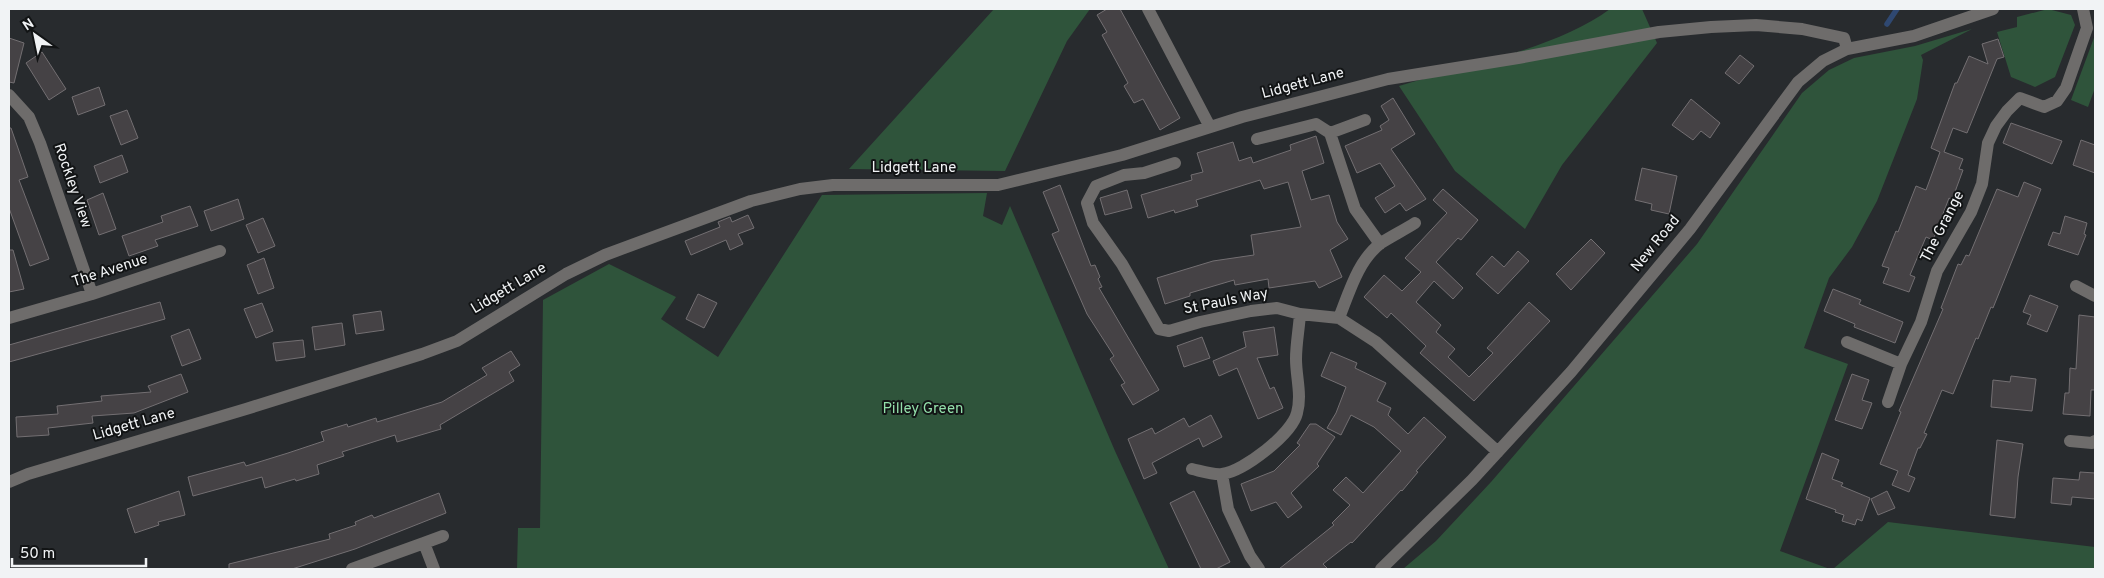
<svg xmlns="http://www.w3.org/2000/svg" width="2104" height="578" viewBox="0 0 2104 578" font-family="Overpass,sans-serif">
<rect width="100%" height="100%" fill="#282b2e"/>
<!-- green -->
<path fill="#2f543b" d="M994 9H1090L1067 41 1005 171 849 169Z
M1610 9H1642L1657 43 1562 165 1525 229 1455 171 1399 86C1463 67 1557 48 1610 9Z
M2048 9 2071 15 2075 25 2055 77 2035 87 2011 77 1997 32 2017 27V17Z
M1972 29 1921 55 1923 60 1917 99 1877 201 1852 247 1829 278 1804 348 1848 364 1780 551 1830 569H1403L1436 541 1491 482 1697 244 1802 93 1829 70 1854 58 1915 46Z
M2095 35V88L2088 107 2071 100Z
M987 193 983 216 1002 225 1010 206 1115 451 1169 569H517L518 528H540L543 300 609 264 676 297 661 319 718 357 822 195Z
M1888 522 2095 547V569H1833Z"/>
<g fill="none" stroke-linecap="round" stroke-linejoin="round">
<!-- stream -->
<path stroke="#2f4871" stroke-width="5.5" d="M1887 24 1897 9"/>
</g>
<!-- building -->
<path fill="#454245" stroke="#736f72" d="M1107 9H1120L1180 118 1160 130 1143 99 1134 103 1124 86 1128 83 1102 35 1107 32 1097 15Z
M9 38 24 43 14 83 9 82Z
M1998 39 2004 57 1997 59 1967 133 1953 128 1944 152 1963 159 1959 169 1963 170 1952 200 1949 198 1933 240 1926 237 1910 275 1915 277 1909 292 1883 283 1889 268 1882 266 1896 231 1898 232 1916 186 1926 190 1940 152 1931 148 1955 83H1957L1969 56 1988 64 1982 44Z
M42 52 66 89 49 100 26 63Z
M1740 55 1754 66 1739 84 1725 73Z
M99 87 105 105 78 115 72 97Z
M1393 98 1415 134 1391 149 1426 199 1406 211 1400 203 1385 213 1375 198 1395 186 1380 163 1357 173 1345 146 1382 130 1380 126 1389 120 1381 106Z
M1691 99 1720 123 1710 138 1701 131 1693 140 1672 125Z
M127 110 138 138 121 145 110 116Z
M2011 123 2062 141 2052 164 2003 143Z
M9 128H11L28 177 19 180 49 259 30 266 9 208Z
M1316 136 1324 163 1302 171 1311 200 1329 195 1337 222 1348 239 1330 250 1342 277 1319 288 1315 281 1269 288 1268 279 1235 285 1234 280 1190 293V296L1165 304 1157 278 1213 261 1254 255 1251 235 1301 227 1288 182 1264 189 1260 180 1196 200 1198 206 1175 213 1174 210 1148 218 1141 195 1192 180 1191 175 1203 172 1197 153 1233 142 1239 161 1251 157 1253 163 1291 150 1290 145Z
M2081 140 2095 145V173L2073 165Z
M122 155 128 172 100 183 94 166Z
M1642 168 1677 176 1669 214 1651 210 1652 204 1635 200Z
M2024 182 2041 189 1993 308 1991 307 1978 339 1976 338 1953 394 1942 390 1924 433 1927 434 1920 448H1918L1908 475 1915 478 1909 492 1892 485 1898 471 1880 464 1901 412 1899 411 1943 309 1941 308 1958 264 1961 265 1966 255 1969 256 1997 189 2018 197Z
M1060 185 1091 266 1095 265 1100 277 1098 279 1102 287 1099 288 1159 390 1133 405 1121 385 1125 383 1110 359 1114 356 1087 314 1052 234 1059 231 1043 192Z
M1443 189 1478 220 1461 240 1458 238 1436 262 1463 288 1453 299 1434 281 1416 302 1441 325 1436 332 1455 349 1448 357 1469 377 1493 353 1487 348 1529 302 1550 321 1474 401 1420 353 1426 346 1391 313 1387 318 1364 297 1384 275 1402 291 1421 272 1405 258 1447 213 1433 200Z
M1127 190 1132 208 1105 215 1100 198Z
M103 193 116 229 99 235 87 200Z
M238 199 244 219 211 231 204 211Z
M190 206 198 226 155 240 158 246 129 256 122 236 163 222 161 216Z
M748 215 754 228 738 234 743 244 730 250 726 240 691 255 685 241 720 227 718 222 730 217 732 222Z
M2065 216 2087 223 2084 234 2086 235 2078 255 2048 245 2053 232 2060 234Z
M263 218 275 246 258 253 246 225Z
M1591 239 1605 253 1571 290 1556 274Z
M9 250H13L24 289 9 292Z
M1518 251 1529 261 1498 294 1476 274 1492 256 1504 267Z
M264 258 274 288 258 294 247 265Z
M1833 289 1861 300 1859 304 1903 322 1895 343 1854 327 1855 324 1824 311Z
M698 294 717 303 704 328 686 319Z
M2030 295 2058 306 2047 332 2027 324 2031 315 2023 312Z
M160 302 165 319 9 362V345Z
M262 303 273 331 256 338 244 309Z
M381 311 384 330 356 334 353 315Z
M2079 315 2095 317V390H2091L2090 416 2063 414 2065 393H2069L2070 368 2076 369Z
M342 323 345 345 315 350 312 327Z
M1274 327 1278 355 1257 358 1270 389 1274 387 1283 408 1258 419 1237 368 1219 376 1213 361 1246 347 1243 332Z
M189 329 201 359 182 366 171 336Z
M1202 337 1210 358 1184 367 1177 346Z
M303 340 305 357 276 361 273 343Z
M511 351 520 365 509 372 514 381 440 425 441 429 397 442 395 435 342 452 344 456 317 465 319 474 296 481 295 479 265 488 262 477 193 496 188 477 244 462 246 466 288 453 324 441 321 432 347 424 348 427 376 418 377 422 442 402 487 375 482 368Z
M1331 352 1357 363 1355 368 1386 383 1377 401 1391 408 1388 415 1408 434 1424 417 1446 437 1416 471 1418 472 1402 491 1401 490 1352 543 1351 542 1323 564 1328 569H1279L1334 525 1332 523 1350 505 1333 490 1346 477 1363 493 1401 451 1374 427 1351 415 1341 435 1327 428 1336 413 1346 387 1321 376Z
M181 374 188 392 134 413 92 416 93 423 48 428 49 435 17 437 16 417 58 414 57 406 102 401 101 396 151 392 148 386Z
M1852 374 1869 380 1862 400 1872 403 1862 429 1835 420Z
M2011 376 2036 379 2032 411 1991 407 1993 380 2010 382Z
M1211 415 1222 437 1203 447 1199 438 1152 463 1157 473 1144 479 1128 439 1152 428 1155 434 1184 418 1189 427Z
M1310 424H1316L1335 437 1317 464 1319 466 1291 493 1302 507 1288 518 1276 502 1251 511 1241 484 1274 471 1300 445 1297 443Z
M1997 440 2023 444 2018 477 2015 518 1990 515Z
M1822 453 1839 460 1832 479 1843 483 1841 486 1870 498 1862 521 1857 519 1855 525 1842 521 1844 515 1835 512 1836 510 1806 499Z
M2080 472 2095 473V499L2072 497 2071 505 2051 503 2053 478 2079 480Z
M179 491 185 515 158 522 159 525 135 533 127 509Z
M1194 491 1230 562 1216 569H1201L1170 503Z
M1887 491 1895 508 1878 515 1871 499Z
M439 493 446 513 355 549 292 569H229V564L330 539 329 534 356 525 355 522 372 515 374 518Z"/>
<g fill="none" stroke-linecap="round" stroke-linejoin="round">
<!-- minor -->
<path stroke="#6e6c6b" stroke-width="12" d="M1148 9 1210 127
M9 95 29 117 40 143 92 294
M1365 120 1330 133 1355 209 1380 244
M1257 139 1316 124 1330 133
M1175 163 1144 173 1124 175 1096 186 1087 203 1093 223 1122 264 1159 329 1169 331 1200 322 1251 311 1277 308 1300 314 1339 318 1376 342 1498 452
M2076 286 2095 296
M9 318 92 294 220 251
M1339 318C1349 293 1358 260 1381 243 1392 236 1404 230 1415 223
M1847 342 1901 364
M1888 402 1901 364 1921 322 1937 271 1971 212 1982 184 1988 143 1996 126 2007 111 2020 98 2044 107 2057 101 2066 88 2087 28 2083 9
M2070 441 2092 443 2095 441
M1192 469C1201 471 1213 475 1222 474 1244 471 1292 434 1297 413 1302 395 1296 377 1296 359 1296 344 1299 329 1300 314
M1222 474 1228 509 1250 556 1259 569
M9 482 28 474 246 409 422 354 457 341 566 274 605 255 751 201 800 189 833 185H998L1122 155 1242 117 1388 79 1518 58 1659 32 1711 27 1756 25 1802 29 1844 38 1847 49
M424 543 443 536
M352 569 424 543 434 569
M1381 569 1472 480 1571 372 1690 229 1798 82 1823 61 1847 49 1914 36 1993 9"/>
</g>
<g text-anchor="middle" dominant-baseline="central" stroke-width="4" stroke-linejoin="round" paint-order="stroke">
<!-- street labels -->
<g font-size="15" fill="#f1f3f5" stroke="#121415">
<text transform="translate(1303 84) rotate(-15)">Lidgett Lane</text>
<text x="914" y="168">Lidgett Lane</text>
<text transform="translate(72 186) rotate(71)">Rockley View</text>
<text transform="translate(1943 227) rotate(-63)">The Grange</text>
<text transform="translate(1656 244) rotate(-51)">New Road</text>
<text transform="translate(110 271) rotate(-18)">The Avenue</text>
<text transform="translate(509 289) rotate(-31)">Lidgett Lane</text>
<text transform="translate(1226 302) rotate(-11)">St Pauls Way</text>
<text transform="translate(134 425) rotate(-16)">Lidgett Lane</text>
</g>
<!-- park labels -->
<g font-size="15" fill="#93dfaa" stroke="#121415">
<text x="923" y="409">Pilley Green</text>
</g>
</g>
<!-- border -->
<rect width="2104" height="578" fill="none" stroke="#f1f3f5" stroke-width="20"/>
<!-- north arrow -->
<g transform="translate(35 35) rotate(327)" stroke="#121415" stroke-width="4" paint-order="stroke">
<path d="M0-4L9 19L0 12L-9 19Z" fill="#f1f3f5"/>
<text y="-8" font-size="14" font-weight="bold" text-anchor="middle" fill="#f1f3f5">N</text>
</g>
<!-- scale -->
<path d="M12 558v8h134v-8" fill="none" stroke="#f1f3f5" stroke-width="2.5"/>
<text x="20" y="558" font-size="15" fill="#f1f3f5" stroke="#121415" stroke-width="4" paint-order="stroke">50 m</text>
</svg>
